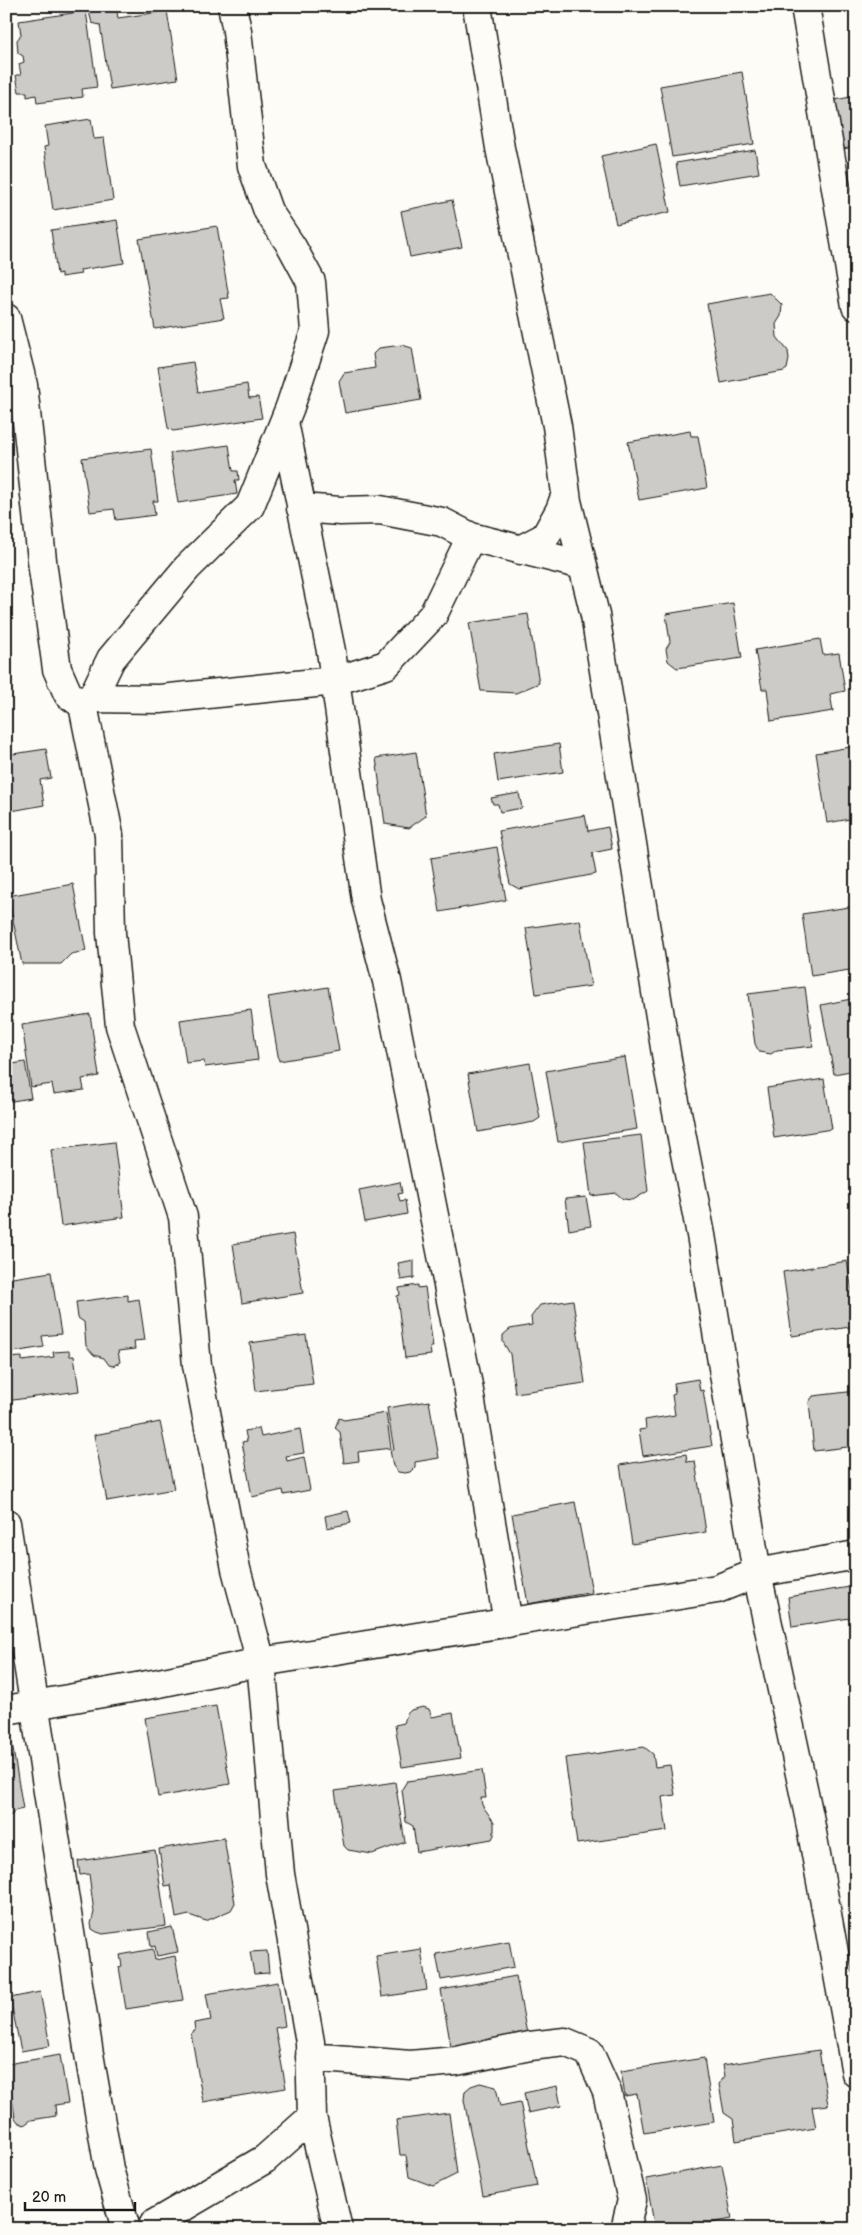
<svg xmlns="http://www.w3.org/2000/svg" width="862" height="2235" viewBox="0 0 862 2235" font-family="'Balsamiq Sans',sans-serif">
<rect width="100%" height="100%" fill="#fdfcf7"/>
<filter id="ink" filterUnits="userSpaceOnUse"><feTurbulence type="fractalNoise" baseFrequency=".02" numOctaves="2"/><feDisplacementMap in="SourceGraphic" scale="10" xChannelSelector="R" yChannelSelector="G"/><feConvolveMatrix kernelMatrix="1 2 1 2 8 2 1 2 1" color-interpolation-filters="sRGB"/></filter>
<g filter="url(#ink)">
<!-- building -->
<path fill="#cccbc8" stroke="#1c1c1c" d="M103 6H116L118 18 167 11 178 79 110 89 100 25 92 23 89 12 92 8Z
M86 11 97 87 82 89 83 97 37 103 36 95 27 97V92H19L16 75H21L19 64 24 62 23 56 18 53 17 40 21 35 19 21Z
M742 72 754 144 672 157 660 86Z
M856 96V146L844 149 835 100Z
M91 119 94 139 104 138 113 200 53 210 44 147 48 146 45 126Z
M656 144 670 212 616 224 601 156Z
M755 150 759 173 680 186 676 163Z
M452 200 462 247 410 257 401 211Z
M117 220 124 263 80 270 81 274 61 277V273L57 274 51 230Z
M217 226 229 298 220 299 224 318 155 329 139 239Z
M770 293 782 305 781 316 776 324 777 337 788 351 789 359 787 369 784 371 721 383 707 304Z
M402 345 412 348 421 400 345 413 339 381 344 373 375 368 373 354 379 348Z
M193 362 198 392 247 384 249 398 258 397 262 418 173 431 168 428 158 367Z
M690 431 691 436H698L707 488 639 500 628 442Z
M229 445 233 471H238L239 480H235L237 494 178 503 170 453Z
M151 449 158 501H153L155 515 116 520 114 509 90 512 82 458Z
M733 603 742 658 677 668 668 661 666 649 670 642 666 614Z
M528 614 539 683 516 693 481 691 469 623Z
M820 639 823 655 839 653 845 691 830 694 833 711 771 721 767 689H762L755 650Z
M559 744 563 772 498 782 494 754Z
M856 746V818L827 823 816 753Z
M46 749 51 778 40 780 44 805 6 812V755Z
M416 752 426 816 409 828 385 824 376 758Z
M519 793 522 808 500 812 498 804H493L491 798Z
M585 815 588 831 608 827 612 849 592 853 596 874 519 889 510 884 499 831Z
M497 847 506 900 440 912 431 858Z
M73 884 86 951 71 954 61 964H22L8 896Z
M856 906V969L811 976 802 914Z
M580 920 591 986 536 994 526 928Z
M328 987 339 1051 279 1061 268 997Z
M805 987 813 1046 777 1050 771 1054 759 1052 755 1044 748 994Z
M856 998V1070L834 1074 821 1005Z
M251 1010 258 1060 205 1067 204 1061 186 1063 180 1020Z
M90 1014 99 1076 82 1079 84 1090 54 1094 52 1084 31 1087 22 1025Z
M625 1057 637 1129 558 1142 546 1071Z
M25 1062 31 1098 6 1102V1065Z
M530 1063 540 1118 534 1122 478 1132 468 1074Z
M824 1079 832 1129 774 1138 767 1088Z
M641 1135 648 1191 633 1200 623 1199 616 1193 591 1196 584 1142Z
M114 1142 124 1217 61 1226 51 1150Z
M400 1182 402 1193 398 1194 400 1201 405 1200 407 1214 365 1222 359 1190Z
M586 1197 591 1226 569 1230 565 1199Z
M293 1234 303 1293 242 1303 233 1244Z
M414 1260V1278L401 1280 398 1263Z
M847 1261 856 1314V1326L792 1336 783 1272Z
M51 1272 61 1334 42 1336 44 1347 7 1353 6 1341 9 1340 6 1322V1279Z
M418 1285V1288L425 1287 433 1347H430L431 1355 405 1358 397 1296 400 1295 399 1288Z
M128 1295V1301L139 1299 145 1340 134 1341 135 1349 118 1351 120 1362 113 1366 109 1365 104 1358 94 1355 86 1346 84 1322 78 1318 76 1302Z
M573 1300 585 1383 515 1393 510 1354 503 1342V1335L510 1329 532 1325 531 1317 540 1305Z
M306 1335 313 1384 256 1391 250 1343Z
M69 1351 70 1356H74L79 1391 6 1401V1358L22 1357V1361L54 1357 53 1352Z
M698 1379 700 1391 703 1390 712 1446 643 1456 639 1430 646 1429 645 1420 675 1415 672 1395 675 1394 674 1383Z
M856 1391V1446L814 1451 809 1402 813 1396Z
M429 1401 439 1458 415 1462V1467L410 1472 405 1473 398 1472 393 1466 390 1450H394L387 1408Z
M386 1413 391 1448 358 1452 359 1461 344 1463 340 1432 335 1428 339 1418 344 1420Z
M160 1422 174 1489 107 1501 94 1435Z
M259 1428 261 1437 300 1429 304 1453 286 1456 287 1461 304 1457 310 1490 284 1495 283 1490 252 1497 242 1442 247 1441 245 1431Z
M686 1454 687 1462 695 1461 706 1532 632 1544 620 1465Z
M575 1502 592 1592 528 1604 512 1514Z
M348 1511 351 1523 327 1528 325 1516Z
M856 1586V1617L792 1627 788 1597Z
M216 1706 230 1784 158 1797 145 1718Z
M423 1707 429 1709 432 1717 453 1713 461 1758 402 1767 395 1725 404 1723 407 1714 411 1710Z
M6 1731H10L23 1809 14 1811 12 1815 6 1816Z
M644 1747 653 1754 655 1767 670 1765 675 1795 662 1797 667 1831 577 1844 565 1758Z
M482 1770 486 1798H481L482 1805 494 1822V1835L492 1839 417 1852 413 1826 406 1822 402 1789 407 1781Z
M395 1782 405 1842 372 1854 348 1850 344 1846 335 1791Z
M224 1838 235 1903 231 1910 206 1921 189 1915 176 1918 171 1885 165 1886 159 1849Z
M155 1850 166 1926 103 1934 97 1932 92 1929 91 1924 94 1912 89 1874 80 1875 78 1861Z
M172 1927 178 1952 157 1956 155 1946 151 1947 149 1932Z
M509 1941 514 1967 441 1980 436 1954Z
M153 1949 155 1960 175 1956 183 2000 126 2009 119 1967 122 1966 120 1955Z
M421 1949 427 1990 382 1997 376 1956Z
M267 1951 269 1973 254 1974 250 1952Z
M516 1976 527 2034 451 2047 441 1990Z
M278 1982 285 2026 275 2028 286 2088 203 2102 191 2033 195 2031 194 2023 211 2020 206 1994Z
M40 1992 50 2046 21 2051 10 1998Z
M819 2050 828 2105 812 2107 816 2128 736 2141 733 2119 724 2113 719 2084 725 2076 723 2065Z
M60 2055 68 2103 55 2105 56 2116 31 2120 24 2125 18 2122 15 2118 9 2076 6 2072 7 2064Z
M704 2058 714 2122 644 2133 637 2094 625 2096 621 2071Z
M480 2083 496 2087 500 2106 520 2102 537 2186 483 2196 464 2100 465 2091 471 2086Z
M557 2086 561 2106 528 2113 524 2093Z
M449 2113 457 2174 433 2186 409 2177 406 2155H400L396 2120Z
M722 2165 732 2219 679 2229H655L646 2179Z
M317 2221 319 2229H283V2226Z"/>
<g fill="none" stroke-linecap="round" stroke-linejoin="round">
<defs>
<path id="minor" d="M477 6 500 148 557 426 567 501 595 615 668 1066 701 1235 757 1573 809 1816 856 2073
M805 6 856 306
M6 318 23 385 43 569 57 669 68 694 83 705 109 835 111 933 120 1026 183 1217 197 1365 236 1569 261 1662 280 1874 310 2042 312 2117 338 2229
M284 422 331 651 366 900 387 981 468 1385 508 1623
M301 508 340 511 380 510 442 522 471 537 582 565
M520 550 545 537 560 510 566 494
M92 698 160 699 335 681 386 665 433 615 471 537
M83 705 92 698 111 659 187 568 250 506 290 407 315 331 311 282 292 247 268 211 252 166 237 31 232 6
M6 1523 89 2054 109 2169 126 2229
M6 1710 159 1683 261 1662 717 1589 757 1573 856 1555
M310 2057 410 2065 456 2061 530 2046 565 2042 589 2052 607 2092 632 2200 625 2229
M152 2229 154 2224 265 2159 312 2117"/>
</defs>
<!-- minor casing -->
<use href="#minor" stroke="#1c1c1c" stroke-width="31"/>
<!-- minor -->
<use href="#minor" stroke="#fdfcf7" stroke-width="28"/>
</g>
</g>
<!-- margin -->
<rect width="862" height="2235" fill="none" stroke="#fdfcf7" stroke-width="25"/>
<rect x="12" y="12" width="837" height="2210" fill="none" stroke="#1c1c1c" stroke-width="2" filter="url(#ink)"/>
<!-- scale -->
<path d="M25 2202v8h110v-8" fill="none" stroke="#1c1c1c" stroke-width="2.5"/>
<text x="32" y="2202" font-size="15" fill="#1c1c1c" stroke="#fdfcf7" stroke-width="4" paint-order="stroke">20 m</text>
</svg>
